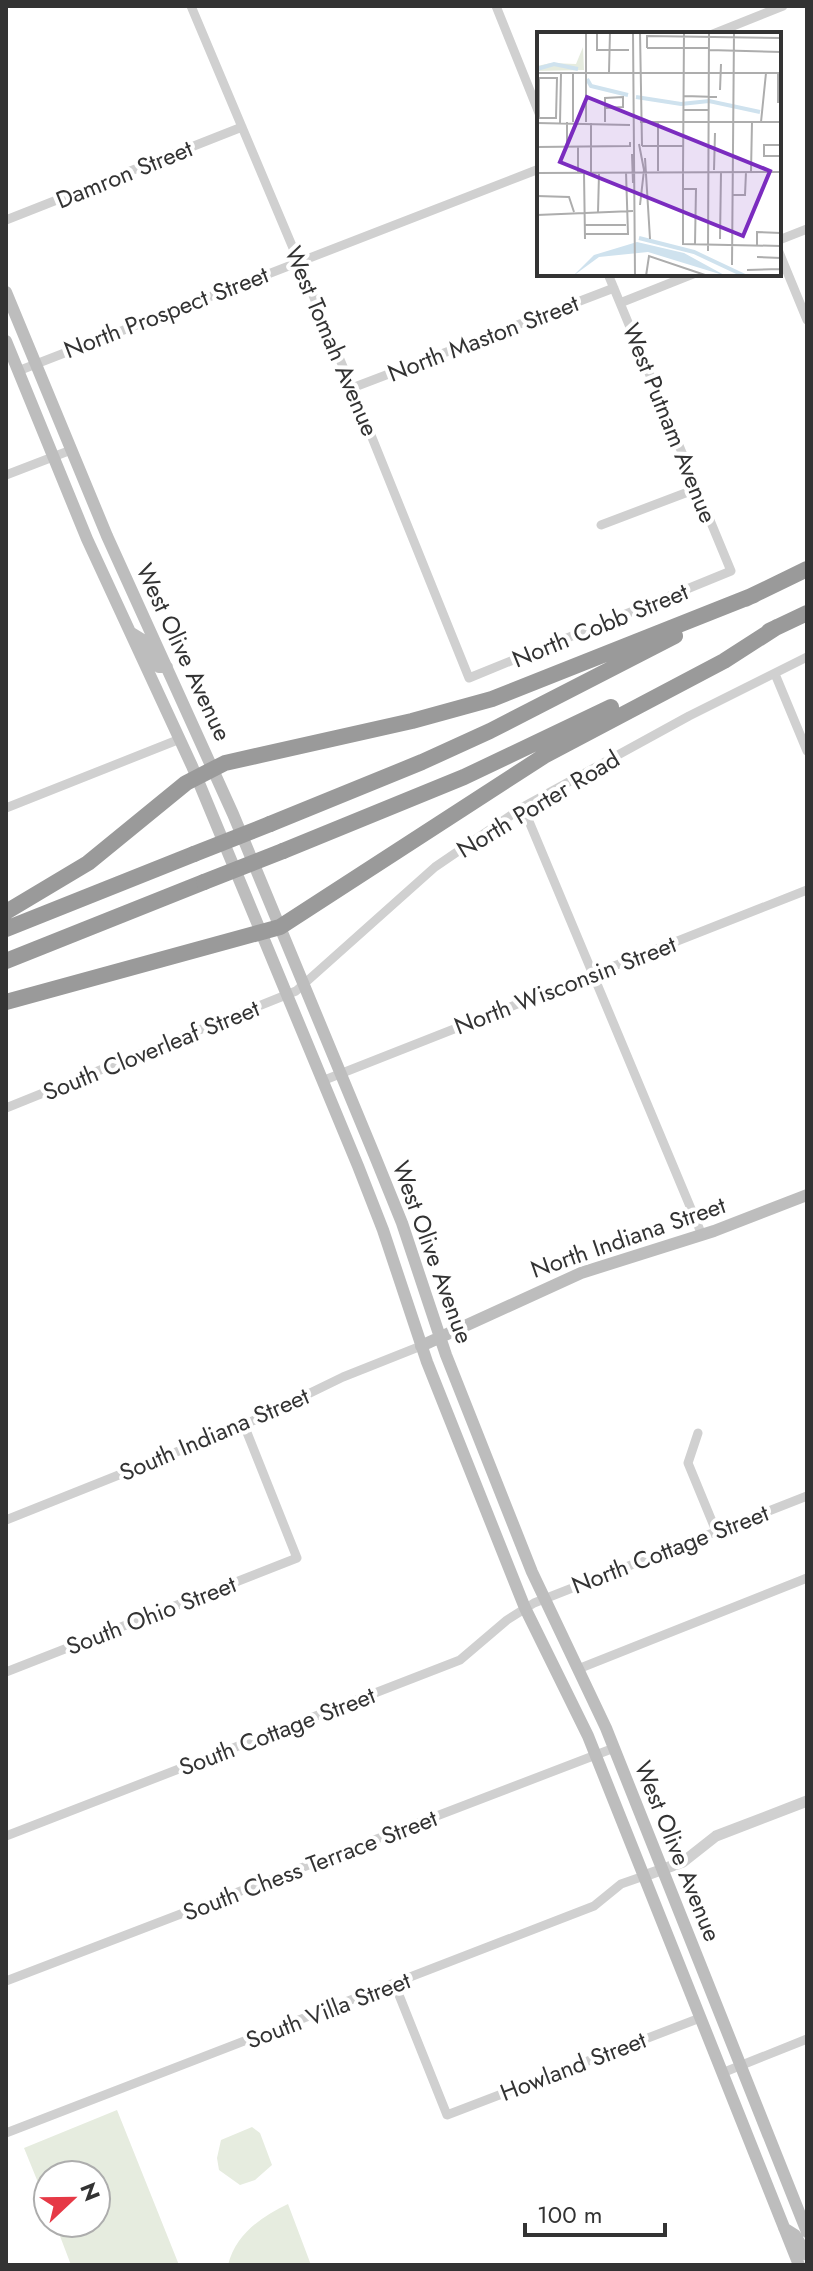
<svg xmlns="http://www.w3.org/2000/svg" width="813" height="2271" viewBox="0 0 813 2271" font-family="Jost,sans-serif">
<rect width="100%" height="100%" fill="#fff"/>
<!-- green -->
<path fill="#e6ecdf" d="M117 2110 179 2265H71L55 2223H96V2175H48V2207L24 2148Z
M252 2127 260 2133 272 2165 255 2180 240 2185 219 2170 217 2158 221 2140Z
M288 2204 311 2265H228C236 2234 261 2217 288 2204Z"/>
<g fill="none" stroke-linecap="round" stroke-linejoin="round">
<!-- minor -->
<path stroke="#d0d0d0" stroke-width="9" d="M191 6 352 388 469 678 731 571 608 274
M496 6 539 113
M713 34 783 6
M6 220 242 127
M779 240 807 229
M779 252 807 320
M620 303 693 274
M18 371 539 169
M352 388 614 288
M6 475 71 450
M601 525 696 489
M775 674 807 751
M523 807 702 1235
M6 808 180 739
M322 1081 807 890
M6 1108 296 991 435 867 523 807 689 716 807 657
M698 1433 688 1463 716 1531
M6 1520 244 1425 343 1377 421 1346
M578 1669 807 1578
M6 1672 297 1558 244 1425
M6 1836 460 1660 507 1620 534 1603 807 1496
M6 1981 614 1748
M395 1985 447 2115 700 2018
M722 2073 807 2039
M6 2133 594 1906 621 1884 644 1876"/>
<!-- tertiary -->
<path stroke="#d0d0d0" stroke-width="11" d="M644 1876 683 1862 716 1836 807 1801"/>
<!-- secondary -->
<path stroke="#bdbdbd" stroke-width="12" d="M6 292 107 536 233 814 374 1154 402 1223 446 1355 532 1572 606 1728 807 2232
M6 341 87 539 192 766 358 1166 383 1230 427 1362 509 1568 525 1608 588 1736 799 2265
M130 632 143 640 159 667H167
M421 1346 581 1273 714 1231 807 1195
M784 2228 795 2235 807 2255"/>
<!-- motorway -->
<path stroke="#9a9a9a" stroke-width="16" d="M745 599 807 569
M769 631 807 613
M270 824 422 762 490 731 675 636
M283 851 464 777 611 707
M6 912 88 863 186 783 225 763 412 721 492 699 754 595
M6 929 194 854
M6 961 204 882
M6 1002 280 927 544 756 724 661 777 627"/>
<!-- motorway-bridge -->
<path stroke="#9a9a9a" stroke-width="16" d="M194 854 270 824
M204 882 283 851"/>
</g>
<g text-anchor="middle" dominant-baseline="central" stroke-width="8" stroke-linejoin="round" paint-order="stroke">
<!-- street labels -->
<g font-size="24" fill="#333" stroke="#fff">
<text transform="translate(124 174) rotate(-22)">Damron Street</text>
<text transform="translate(166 312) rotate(-21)">North Prospect Street</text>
<text transform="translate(483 338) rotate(-21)">North Maston Street</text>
<text transform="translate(332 341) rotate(67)">West Tomah Avenue</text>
<text transform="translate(670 423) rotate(68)">West Putnam Avenue</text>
<text transform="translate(600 625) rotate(-22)">North Cobb Street</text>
<text transform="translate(184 652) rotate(65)">West Olive Avenue</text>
<text transform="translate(538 804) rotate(-31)">North Porter Road</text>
<text transform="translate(565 985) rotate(-21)">North Wisconsin Street</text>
<text transform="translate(151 1050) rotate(-22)">South Cloverleaf Street</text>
<text transform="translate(628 1237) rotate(-19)">North Indiana Street</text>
<text transform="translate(433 1252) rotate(70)">West Olive Avenue</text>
<text transform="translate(214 1434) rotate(-23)">South Indiana Street</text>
<text transform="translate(670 1549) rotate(-21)">North Cottage Street</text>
<text transform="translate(151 1615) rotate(-21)">South Ohio Street</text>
<text transform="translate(277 1731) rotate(-21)">South Cottage Street</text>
<text transform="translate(678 1851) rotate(68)">West Olive Avenue</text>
<text transform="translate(310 1865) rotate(-21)">South Chess Terrace Street</text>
<text transform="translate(328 2010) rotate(-21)">South Villa Street</text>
<text transform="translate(573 2066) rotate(-21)">Howland Street</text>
</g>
</g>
<!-- overview -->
<g transform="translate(537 32)">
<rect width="244" height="244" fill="#fff"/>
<path d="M46 15 47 38 0 39V34L14 31 39 32Z" fill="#e6ecdf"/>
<path d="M100 210 147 221 189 244 111 220 62 225 36 244 57 223Z" fill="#cfe2ee"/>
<path fill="none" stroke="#cfe2ee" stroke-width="4" d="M0 37 17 32 41 37M50 47 54 54 91 63M99 65 144 72 172 69 223 80M102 206 157 220 208 244"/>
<path fill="none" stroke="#adadad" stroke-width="2" d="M49 0V40M60 0V18H92M96 0 98 244M103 0 105 114M110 16V4L244 6M110 16H172M172 18 244 20M72 40 73 0M0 41H244M2 46H20L19 86H2ZM183 58 184 32M147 64 180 65M241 71V41M146 78H171M36 90V41M49 90V41M68 90V66L86 65V75L68 76M103 90H244M224 90 229 41M0 91 93 93M23 91 24 41M102 112 107 138 103 173M244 113H227V124H244M105 114H146M0 115 93 114V110M30 115V90M95 122 96 151M108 126 113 207M177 138 178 101M121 139V90M146 140V212L244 214M146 140 147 0M214 140 215 90M0 141 244 140M41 141V115M47 141 48 207M54 141V91M146 157H159L158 212M196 163H208L209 140M0 164 32 165 37 180M61 180 62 142M0 183 96 179M48 193H89M47 202H91L89 140M183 207 184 140M220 213V200L244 201M171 219 172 0M220 225 244 226M195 233 197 0M210 238 244 237M4 244 30 243M109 244 112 224 171 244M243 244 244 214"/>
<path fill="#7b2cbf" fill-opacity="0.15" stroke="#7b2cbf" stroke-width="4" d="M50 65 233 139 206 204 23 130Z"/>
<rect width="244" height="244" fill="none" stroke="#333" stroke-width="4"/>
</g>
<!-- border -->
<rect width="813" height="2271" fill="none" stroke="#333333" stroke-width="16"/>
<!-- north arrow -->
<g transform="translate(72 2199) rotate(68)"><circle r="38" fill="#ffffff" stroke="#adadad" stroke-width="2"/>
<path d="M0-6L14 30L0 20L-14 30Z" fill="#e63946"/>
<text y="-12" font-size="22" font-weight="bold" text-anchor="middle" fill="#333333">N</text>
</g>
<!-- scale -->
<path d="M525 2223v12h140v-12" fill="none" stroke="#333333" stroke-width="4"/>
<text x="537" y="2223" font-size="24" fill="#333333" stroke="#ffffff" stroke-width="6" paint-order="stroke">100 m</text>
</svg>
